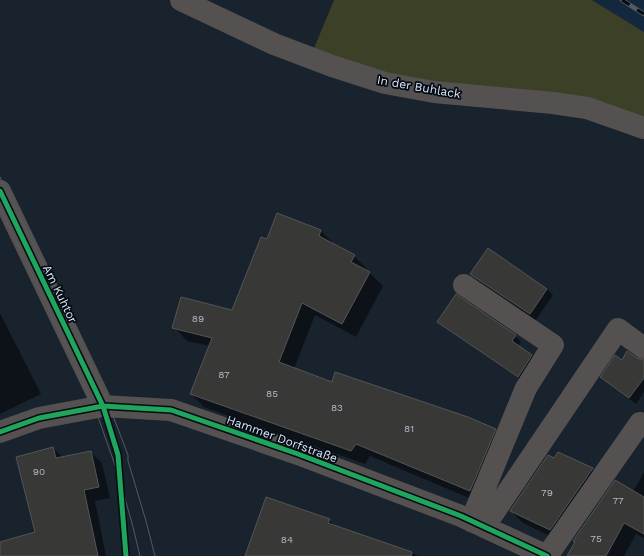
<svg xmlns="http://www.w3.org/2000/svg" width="644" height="556" viewBox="0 0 644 556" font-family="'Work Sans',sans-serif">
<rect width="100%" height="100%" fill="#18232e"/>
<!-- built -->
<path fill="#13283f" d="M592 0H644V32Z"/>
<!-- green -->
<path fill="#3b4026" d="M334 0H592L644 32V124L436 88 312 53Z"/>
<!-- shadow -->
<path fill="#0007" d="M278 214 321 231 334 244 354 256 367 269 366 271 370 273 383 286 356 337 315 315 294 369 332 384 495 430 508 443 483 504 370 456 365 464 204 407 191 394 210 346 187 341 174 327 233 311 268 240Z
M471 274 547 289 553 295 536 320 477 280Z
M0 313 41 394 0 414Z
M439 322 515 336 521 342 518 346 532 355 538 361 524 382 445 328Z
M636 359 644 361V392L636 404 608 383 602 377Z
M53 448 63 458 90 452 102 463 110 498 95 501 106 556H0V543L36 533Z
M558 453 592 469 604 481 562 542 523 523 511 511 554 459Z
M644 472V538L636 534 624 556H573L633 492Z
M329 520 337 527 419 556H247Z"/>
<!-- building -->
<path fill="#383837" stroke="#545555" d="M277 213 321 230 319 236 355 255 351 262 370 272 342 324 302 303 279 362 332 382 335 372 468 417 496 429 470 491 356 444 351 451 190 394 212 338 172 328 181 297 232 310 261 237 267 239Z
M488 248 547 289 530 314 470 274Z
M456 294 516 335 512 341 532 355 518 377 437 322Z
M627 351 637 358 644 360V378L629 398 600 377 615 355 622 360Z
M53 447 56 458 91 451 99 487 84 490 98 556H0V542L35 532 16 457Z
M558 452 593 468 550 530 510 511 548 455 554 458Z
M615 480 644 497V534L624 523 606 556H567L575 542 573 541Z
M266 497 330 519 328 523 412 552 411 556H245Z"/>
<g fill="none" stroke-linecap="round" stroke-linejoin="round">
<!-- minor -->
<path stroke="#545150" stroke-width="22" d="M181 0 274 44 332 66 385 83 434 92 553 103 587 108 644 128
M0 191 103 406
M464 285 553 345 526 388 471 521
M0 432 39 418 103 406 171 410 298 454 461 516 547 556
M484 527 618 329 644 348
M547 556 640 423"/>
<!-- tram -->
<path stroke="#565a5e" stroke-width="1" d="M0 177 59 296 88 358 107 400 128 455V461L146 521 155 556
M3 192 13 225
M0 208 73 359 97 414 117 471 132 523 140 556"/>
<defs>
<path id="rail" d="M622 0 644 14"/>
</defs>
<!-- rail casing -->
<use href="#rail" stroke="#565a5e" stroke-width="4.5"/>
<!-- rail -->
<use href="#rail" stroke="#050b14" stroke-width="3" stroke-dasharray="9" stroke-linecap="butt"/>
<defs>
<path id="cycleway" d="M0 191 103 406 118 455 126 556
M0 432 39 418 103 406 171 410 298 454 461 516 547 556"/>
</defs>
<!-- cycleway casing -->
<use href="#cycleway" stroke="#050b14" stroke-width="8"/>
<!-- cycleway -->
<use href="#cycleway" stroke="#20a55d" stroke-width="5"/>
</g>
<g text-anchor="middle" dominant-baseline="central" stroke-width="3.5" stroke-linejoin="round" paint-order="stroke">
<!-- number labels -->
<g font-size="10" fill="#b3bbc6">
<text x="198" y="318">89</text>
<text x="224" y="374">87</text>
<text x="272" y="393">85</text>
<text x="337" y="407">83</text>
<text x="409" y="428">81</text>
<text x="39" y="471">90</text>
<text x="547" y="492">79</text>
<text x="618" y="500">77</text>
<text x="596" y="538">75</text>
<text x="287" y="539">84</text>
</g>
<!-- street labels -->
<g font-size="12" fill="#dce7f5" stroke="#050b14">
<text transform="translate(419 87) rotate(10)">In der Buhlack</text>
<text transform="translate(60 294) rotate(64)">Am Kuhtor</text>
<text transform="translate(282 439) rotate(20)">Hammer Dorfstraße</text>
</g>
</g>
</svg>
